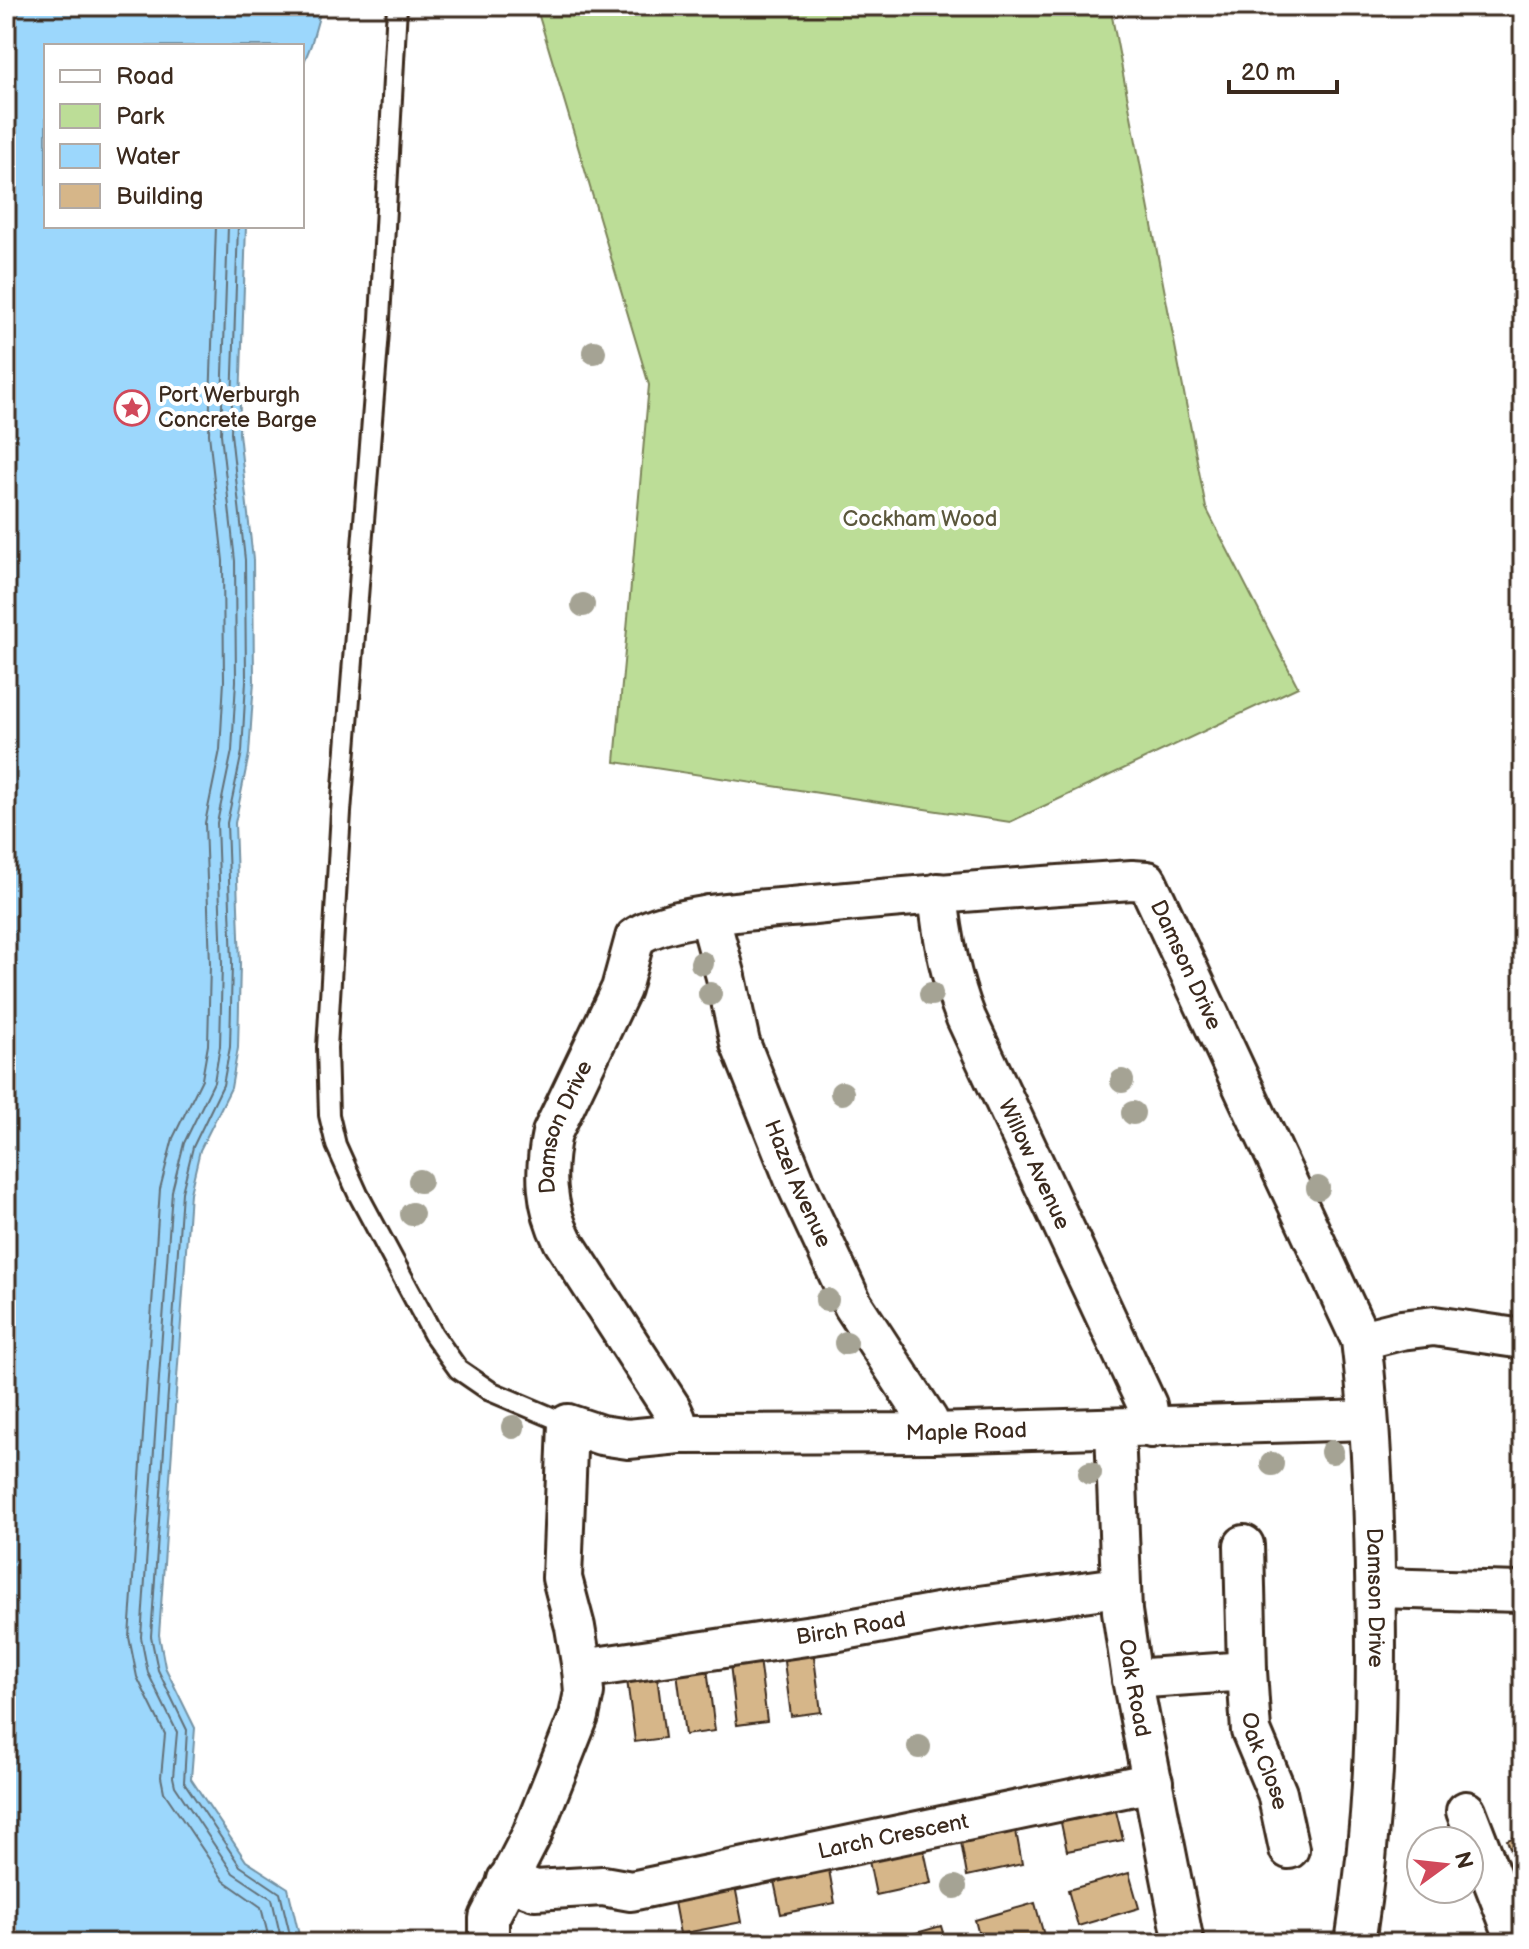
<svg xmlns="http://www.w3.org/2000/svg" width="1529" height="1949" viewBox="0 0 1529 1949" font-family="'Balsamiq Sans',sans-serif">
<rect width="100%" height="100%" fill="#fff"/>
<filter id="ink" filterUnits="userSpaceOnUse"><feTurbulence type="fractalNoise" baseFrequency=".0125" numOctaves="2"/><feDisplacementMap in="SourceGraphic" scale="16" xChannelSelector="R" yChannelSelector="G"/><feConvolveMatrix kernelMatrix="1 2 1 2 8 2 1 2 1" color-interpolation-filters="sRGB"/></filter>
<g filter="url(#ink)">
<!-- green -->
<path fill="#bcdd97" stroke="#7c845a" stroke-width="2" d="M536 6H1110L1206 508 1298 687 1010 822 615 762 649 385Z"/>
<!-- water -->
<path fill="#9cd7fc" stroke="#7592a3" stroke-width="2" d="M6 6H322L311 45 302 67V46H46V226H246L239 433 253 560 254 681 249 754 235 823 240 964 238 1048 231 1088 200 1150 190 1193 159 1635 165 1667 195 1728 191 1779 246 1861 288 1888 301 1943H6Z"/>
<g fill="none" stroke-linecap="round" stroke-linejoin="round">
<!-- shore -->
<path stroke="#626f77" stroke-width="2" d="M216 226 209 434 223 561 224 681 220 750 205 823 210 964 208 1045 202 1079 173 1138 160 1189 129 1637 137 1677 165 1734 161 1777 164 1792 224 1881 261 1907 270 1943
M228 226 221 434 235 561 236 681 232 751 217 823 222 964 220 1046 214 1082 184 1143 172 1191 141 1637 148 1673 177 1732 173 1777 175 1786 233 1873 272 1899 282 1943
M238 226 231 433 245 560 246 681 242 752 227 823 232 964 230 1047 223 1085 193 1147 182 1192 151 1636 158 1670 187 1730 184 1782 240 1866 280 1893 292 1943"/>
</g>
<!-- building -->
<path fill="#d6b689" stroke="#3b2a1e" stroke-width="2" d="M812 1642 821 1712 791 1716 782 1646Z
M758 1651 767 1721 737 1725 729 1655Z
M706 1660 715 1731 685 1735 676 1664Z
M656 1668 665 1738 635 1742 626 1672Z
M1115 1807 1123 1840 1067 1851 1060 1818Z
M1016 1831 1022 1864 967 1876 961 1842Z
M1523 1834V1867L1518 1869 1507 1840Z
M924 1850 931 1883 876 1895 869 1861Z
M829 1870 835 1903 781 1914 774 1881Z
M1129 1873 1139 1908 1078 1926 1068 1890Z
M735 1886 742 1922 680 1934 673 1897Z
M1035 1903 1045 1939 1031 1943H981L975 1920Z
M941 1926 946 1943H881Z"/>
<g fill="none" stroke-linecap="round" stroke-linejoin="round">
<defs>
<path id="service" d="M397 6 380 319 341 812 327 1048 329 1115 336 1145 358 1194 433 1334 458 1369 490 1391 568 1424"/>
<g id="minor">
<path id="s1" d="M938 893C942 937 950 977 966 1018L1147 1405 1151 1428"/>
<path id="s2" d="M709 915 726 977 740 1043 795 1181 853 1305 928 1420 932 1433"/>
<path d="M1361 1340 1401 1330 1434 1326 1523 1339"/>
<path id="s3" d="M1115 1429 1122 1611 1132 1679 1184 1943"/>
<path id="s4" d="M679 1434 676 1419 671 1408 563 1241C545 1206 544 1171 552 1133L621 989 635 938C665 913 774 909 814 905 920 895 1026 887 1132 880L1147 881 1361 1340C1370 1416 1374 1494 1375 1572 1378 1700 1375 1816 1355 1943"/>
<path d="M1244 1545 1247 1671"/>
<path d="M1376 1588 1520 1592"/>
<path id="s5" d="M582 1669 833 1632 965 1608 1119 1587"/>
<path id="s6" d="M1132 1679 1247 1671 1251 1731 1277 1793 1289 1849"/>
<path d="M1466 1811 1517 1943"/>
<path id="s7" d="M507 1880 535 1890 603 1886 631 1891 1153 1782"/>
<path id="s8" d="M489 1943V1918L532 1834 579 1716 584 1692 582 1669 575 1627 562 1578 568 1424 601 1435 628 1439 679 1434 932 1433 1368 1420"/>
</g>
</defs>
<!-- service casing -->
<use href="#service" stroke="#3b2a1e" stroke-width="24"/>
<!-- minor casing -->
<use href="#minor" stroke="#3b2a1e" stroke-width="44"/>
<!-- service -->
<use href="#service" stroke="#fff" stroke-width="18"/>
<!-- minor -->
<use href="#minor" stroke="#fff" stroke-width="38"/>
</g>
<!-- trees -->
<g fill="#a5a394">
<circle cx="594" cy="352" r="12"/>
<circle cx="583" cy="605" r="12"/>
<circle cx="702" cy="963" r="12"/>
<circle cx="710" cy="994" r="12"/>
<circle cx="931" cy="994" r="12"/>
<circle cx="1122" cy="1081" r="12"/>
<circle cx="842" cy="1093" r="12"/>
<circle cx="1133" cy="1113" r="12"/>
<circle cx="420" cy="1181" r="12"/>
<circle cx="1318" cy="1188" r="12"/>
<circle cx="412" cy="1214" r="12"/>
<circle cx="827" cy="1300" r="12"/>
<circle cx="846" cy="1343" r="12"/>
<circle cx="513" cy="1427" r="12"/>
<circle cx="1332" cy="1452" r="12"/>
<circle cx="1272" cy="1464" r="12"/>
<circle cx="1090" cy="1473" r="12"/>
<circle cx="919" cy="1747" r="12"/>
<circle cx="955" cy="1887" r="12"/>
</g>
</g>
<!-- icons -->
<defs>
<symbol id="sight-ring" viewBox="-11 -11 22 22"><circle r="9.5" fill="#fff" stroke="#d1495b" stroke-width="1.5"/><path d="M0-6L1.8-2.2L6-1.7L2.9 1.2L3.7 5.4L0 3.3L-3.7 5.4L-2.9 1.2L-6-1.7L-1.8-2.2Z" fill="#d1495b"/></symbol>
</defs>
<g fill-rule="evenodd">
<use href="#sight-ring" x="112" y="388" width="40" height="40"/>
</g>
<g text-anchor="middle" dominant-baseline="central" stroke-width="8" stroke-linejoin="round" paint-order="stroke">
<!-- poi labels -->
<g font-size="22" fill="#3b2a1e" stroke="#fff" text-anchor="start">
<text x="158" y="395">Port Werburgh<tspan x="158" dy="25">Concrete Barge</tspan></text>
</g>
<!-- park labels -->
<g font-size="22" fill="#5b573c" stroke="#fff">
<text x="920" y="519">Cockham Wood</text>
</g>
<!-- street labels -->
<g font-size="22" fill="#3b2a1e" stroke="#fff">
<text stroke="none"><textPath href="#s4" startOffset="1160">Damson Drive</textPath></text>
<text stroke="none"><textPath href="#s4" startOffset="346">Damson Drive</textPath></text>
<text stroke="none"><textPath href="#s1" startOffset="290">Willow Avenue</textPath></text>
<text stroke="none"><textPath href="#s2" startOffset="284">Hazel Avenue</textPath></text>
<text stroke="none"><textPath href="#s8" startOffset="942">Maple Road</textPath></text>
<text stroke="none"><textPath href="#s4" startOffset="1832">Damson Drive</textPath></text>
<text stroke="none"><textPath href="#s5" startOffset="272">Birch Road</textPath></text>
<text stroke="none"><textPath href="#s3" startOffset="260">Oak Road</textPath></text>
<text stroke="none"><textPath href="#s6" startOffset="208">Oak Close</textPath></text>
<text stroke="none"><textPath href="#s7" startOffset="394">Larch Crescent</textPath></text>
</g>
</g>
<!-- margin -->
<rect width="1529" height="1949" fill="none" stroke="#fff" stroke-width="32"/>
<rect x="16" y="16" width="1497" height="1917" fill="none" stroke="#3b2a1e" stroke-width="3" filter="url(#ink)"/>
<!-- legend -->
<rect x="44" y="44" width="260" height="184" fill="#ffffff" stroke="#b1aaa5" stroke-width="2"/>
<rect x="60" y="70" width="40" height="12" fill="#ffffff" stroke="#b1aaa5" stroke-width="2"/>
<text x="116" y="84" font-size="24" fill="#3b2a1e">Road</text>
<rect x="60" y="104" width="40" height="24" fill="#bcdd97" stroke="#b1aaa5" stroke-width="2"/>
<text x="116" y="124" font-size="24" fill="#3b2a1e">Park</text>
<rect x="60" y="144" width="40" height="24" fill="#9cd7fc" stroke="#b1aaa5" stroke-width="2"/>
<text x="116" y="164" font-size="24" fill="#3b2a1e">Water</text>
<rect x="60" y="184" width="40" height="24" fill="#d6b689" stroke="#b1aaa5" stroke-width="2"/>
<text x="116" y="204" font-size="24" fill="#3b2a1e">Building</text>
<!-- north arrow -->
<g transform="translate(1445 1865) rotate(75)"><circle r="38" fill="#ffffff" stroke="#b1aaa5" stroke-width="2"/>
<path d="M0-6L14 30L0 20L-14 30Z" fill="#d1495b"/>
<text y="-12" font-size="22" font-weight="bold" text-anchor="middle" fill="#3b2a1e">N</text>
</g>
<!-- scale -->
<path d="M1229 80v12h108v-12" fill="none" stroke="#3b2a1e" stroke-width="4"/>
<text x="1241" y="80" font-size="24" fill="#3b2a1e" stroke="#ffffff" stroke-width="6" paint-order="stroke">20 m</text>
</svg>
